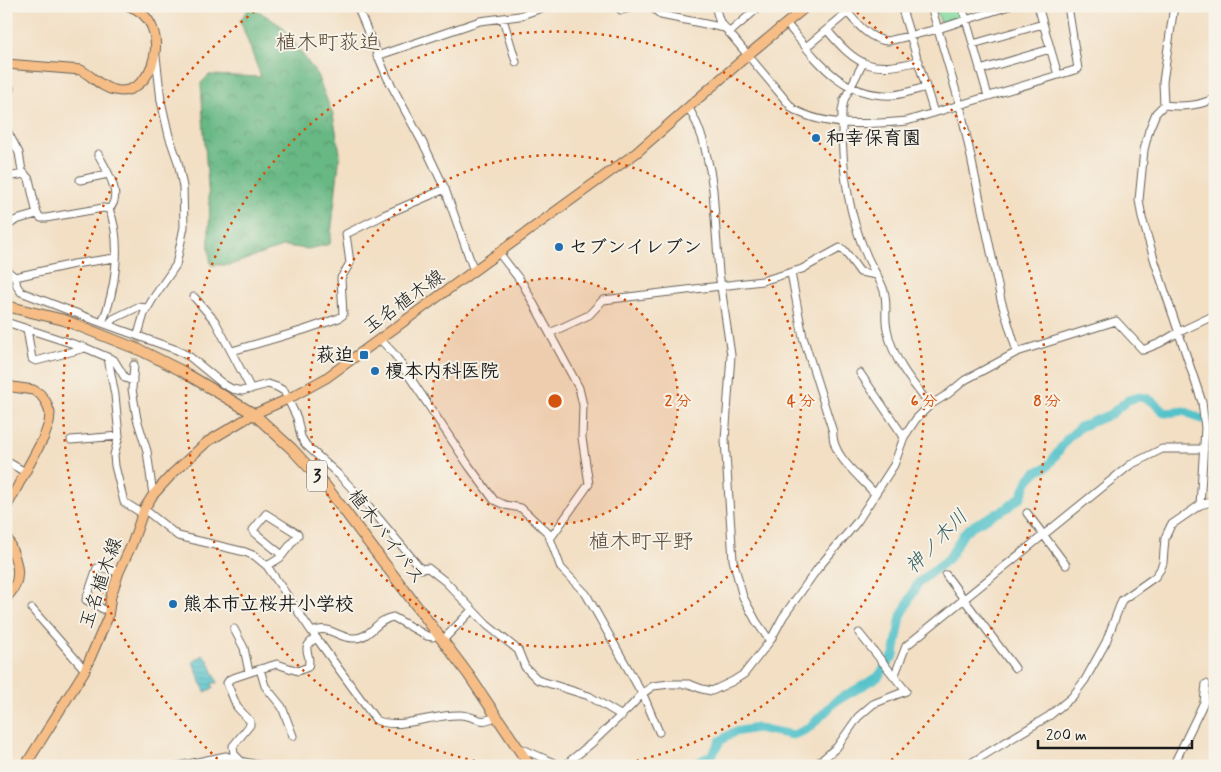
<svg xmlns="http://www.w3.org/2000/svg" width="1221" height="772" viewBox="0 0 1221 772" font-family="Mynerve,'Klee One',sans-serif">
<defs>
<pattern id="forest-crowns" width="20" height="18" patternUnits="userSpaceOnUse" patternTransform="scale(1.25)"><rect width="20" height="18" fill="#68b884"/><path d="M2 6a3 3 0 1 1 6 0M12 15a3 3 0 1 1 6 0" fill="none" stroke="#55956b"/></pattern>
<pattern id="park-tufts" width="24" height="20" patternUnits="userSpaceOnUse" patternTransform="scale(1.25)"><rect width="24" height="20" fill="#81d89c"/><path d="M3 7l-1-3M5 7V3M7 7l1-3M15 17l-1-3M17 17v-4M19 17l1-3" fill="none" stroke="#6fb986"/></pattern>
<pattern id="water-rules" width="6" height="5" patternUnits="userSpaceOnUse" patternTransform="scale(1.25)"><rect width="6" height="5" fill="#54c2ca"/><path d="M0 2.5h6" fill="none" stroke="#49a6ad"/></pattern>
</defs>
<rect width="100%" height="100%" fill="#f7f3e8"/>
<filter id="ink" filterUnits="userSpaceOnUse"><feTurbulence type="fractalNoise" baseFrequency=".02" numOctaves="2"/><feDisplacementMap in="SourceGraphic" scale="10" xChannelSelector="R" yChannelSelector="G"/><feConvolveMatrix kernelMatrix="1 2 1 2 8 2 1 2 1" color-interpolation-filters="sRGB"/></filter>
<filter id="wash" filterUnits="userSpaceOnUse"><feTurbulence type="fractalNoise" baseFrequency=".0096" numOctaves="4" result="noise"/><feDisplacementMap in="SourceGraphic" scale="20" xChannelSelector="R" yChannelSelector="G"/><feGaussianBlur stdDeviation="1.12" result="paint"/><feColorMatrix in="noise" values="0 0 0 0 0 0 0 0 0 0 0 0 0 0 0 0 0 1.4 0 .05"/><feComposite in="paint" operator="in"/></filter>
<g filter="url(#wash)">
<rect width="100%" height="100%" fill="#f2dfc4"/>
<!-- forest -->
<path fill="url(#forest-crowns)" stroke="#426a50" d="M251 6 283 27 317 75 333 115 340 153 330 244 308 249 285 246 230 265H211C206 241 211 223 209 199 206 160 203 122 201 83L209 75 261 77 240 20Z"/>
<!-- park -->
<path fill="url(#park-tufts)" stroke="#4e7a5c" d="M935 6H960L963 17 941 24Z"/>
<!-- water -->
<path fill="url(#water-rules)" stroke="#386f73" d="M203 655 208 660 218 683H212L213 688 205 692 193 662Z"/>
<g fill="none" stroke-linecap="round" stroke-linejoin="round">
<!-- river -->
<path stroke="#54c2ca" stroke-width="9" d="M691 766 710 756 714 752 720 741 734 732 757 728 793 735 803 731 810 727 836 701 878 677 894 655 901 616 918 583 949 558 964 533 972 526 1007 508 1021 497 1028 480 1036 472 1047 467 1051 462 1067 439 1080 427 1111 414 1128 400 1139 397 1146 398 1153 402 1165 413 1184 411 1201 419 1215 416"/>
</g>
</g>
<g filter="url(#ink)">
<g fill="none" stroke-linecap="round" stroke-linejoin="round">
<!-- minor-tunnel -->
<path stroke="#c7b8a2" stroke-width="7" stroke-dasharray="7 3.5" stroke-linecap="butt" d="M134 365 139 331"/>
<defs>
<path id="minor" d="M357 6 387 77 426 149 445 189 474 271
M617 6 621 10 639 6
M651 6 661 15 725 28
M719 6 716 9 719 20 726 29 793 109C826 128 870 124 907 121L1078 69 1068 6
M842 6C855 21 868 40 888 41L938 29 1009 6
M901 6 934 113
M931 6 960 105 1001 300 1017 352
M962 6 988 96
M1038 6 1058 75
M6 9 11 6
M503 19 516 62
M786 23C816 59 841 98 893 95 904 94 915 90 926 87
M827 30C858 67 871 73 919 61
M729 33 760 6
M973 44 1043 24
M806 47 855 6
M377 56 480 21 519 16 547 6
M863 63 844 100 842 111C841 160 846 209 866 254 871 267 880 278 884 291 888 304 884 317 887 329 893 360 911 381 930 405
M980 70 1050 49
M6 84 10 88 6 102
M1164 105 1163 82 1174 6
M689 108 697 124 703 140 710 170 713 190 719 273 731 355 725 440 733 560 743 597 756 621 770 641
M6 129 19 153 22 171 29 179 37 214 41 218H46L103 208 109 209C123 242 115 292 102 323L177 350 190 357 223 384 232 389 242 391 268 384 277 387 284 391 297 418 301 437 306 445 340 476 366 503 421 569 428 568 446 582 487 625 518 650 525 667 538 680 589 696 622 716
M98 154C106 169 124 195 109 209
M6 177 25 174
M80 180 108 174
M6 227 16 220 37 214
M499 253 523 284 579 388 583 405 582 438 589 484 550 539
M6 270 15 277 17 286 21 292 102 323
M791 273 803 337 833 432C831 456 861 477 875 494
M15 277 74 264 115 258
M194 297 215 321 251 389
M6 322 86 348 114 360 125 378 133 381
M108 325 113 319 138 307 147 308
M27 329 32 359 36 361 85 348
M139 331 144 314 154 297 176 265 184 227 183 187 178 162 169 136 161 101 156 56
M550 333 589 315 603 300 762 281 802 269 840 248 844 250 860 272 877 275
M380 339 395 355 469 466 494 500 505 505 521 508 548 533 561 568 586 594 645 699 659 732
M232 351 304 330 339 318 343 315 341 278 350 263 346 234 384 215 445 189
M134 365 132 389 137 419 147 451 153 495
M860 373 904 437
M119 436 114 455 115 466 124 502 143 514
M71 440 119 436 115 395 108 358
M6 461 25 472
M1200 505 1205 428 1202 402 1155 262 1142 218 1139 200 1144 150 1149 130 1156 113 1164 105C1180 107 1200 106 1215 98
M144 509 178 536 245 552 255 556 267 566 312 632 376 720C401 731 434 713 461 715 479 716 477 726 497 716
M1027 513 1066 565
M267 566 280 558 298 535V534L266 514 253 530 254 532 282 555
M946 575 1015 668
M32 609 85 670
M103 609 86 600 97 568 100 567 119 572
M234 629 244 648 249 672
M312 632C330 624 336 638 353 638 371 639 375 620 393 617L427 636 433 637 438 634
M443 640 472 610
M894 677 906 646 1130 465 1162 449H1204
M293 736 282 707 265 686 260 669 277 664 298 671 308 667C313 653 298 650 316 638
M518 747 561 766
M241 761 234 754 233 746 250 725V721L237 707 227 683 230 679 260 669
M179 766 226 756 244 762 265 766
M564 766 593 742 631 706 642 694 653 686 670 684H689L702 689 712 691 733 681 744 674 770 641 783 617 818 568 857 522 894 465 904 437 916 419 930 405 948 394 965 380 1017 352 1116 321 1143 350 1160 343 1179 332 1215 315
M815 766 837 747 858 717 873 704 906 691 859 633
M966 766 1049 716 1072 697 1085 680 1106 642 1122 600 1155 577 1160 570 1163 563 1165 538 1171 525 1200 505 1215 501
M1173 766 1204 702 1206 684"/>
<path id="major" d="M6 64 81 70C92 76 102 88 114 90 154 100 176 22 129 6
M6 386 33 390 40 394 46 402 50 413 49 423 44 437 6 508
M6 535C15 557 27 578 6 598
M25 766 85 670 108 617 111 596 119 572 132 544 144 509 153 495 173 473 207 442 254 414 288 399 326 378 636 153 748 55 807 6"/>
<path id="highway" d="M6 306 64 320 142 351 180 370 254 414 292 449 325 485 468 674 530 766"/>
</defs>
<!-- minor casing -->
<use href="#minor" stroke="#676057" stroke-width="9"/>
<!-- major casing -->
<use href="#major" stroke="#676057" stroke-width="11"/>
<!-- highway casing -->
<use href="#highway" stroke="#676057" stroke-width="12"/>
<!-- minor -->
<use href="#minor" stroke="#fff" stroke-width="7"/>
<!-- major -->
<use href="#major" stroke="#f6be86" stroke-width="9"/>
<!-- highway -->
<use href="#highway" stroke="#f6be86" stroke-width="10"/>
</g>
</g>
<!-- distance rings -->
<circle cx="555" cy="401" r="123" fill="#d4530e" fill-opacity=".12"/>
<g fill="none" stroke="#d4530e" stroke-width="2.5" stroke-dasharray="2.5 5">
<circle cx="555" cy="401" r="123"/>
<circle cx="555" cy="401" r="246"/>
<path d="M497 765A369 369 0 1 1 613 765"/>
<path d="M223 764A492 492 0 0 1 259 8M851 8A492 492 0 0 1 887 764"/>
</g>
<!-- markers -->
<g fill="#1f6fb2" stroke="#f7f3e8" stroke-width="2">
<circle cx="816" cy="138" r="5"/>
<circle cx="559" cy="247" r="5"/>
<rect x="359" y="350" width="10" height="10" rx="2.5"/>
<circle cx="375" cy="371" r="5"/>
<circle cx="173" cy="604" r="5"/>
</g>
<g text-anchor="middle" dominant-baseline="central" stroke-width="4" stroke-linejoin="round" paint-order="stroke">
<!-- shield labels -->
<rect fill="#f7f3e8" stroke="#5e5c59" stroke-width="1" x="307" y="460.5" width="20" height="31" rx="4"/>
<g font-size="18" font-weight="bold" fill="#1c1c1c">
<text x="317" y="476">3</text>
</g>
<!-- poi labels -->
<g font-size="19" font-weight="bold" fill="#1c1c1c" stroke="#f7f3e8" text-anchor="start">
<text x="826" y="138">和幸保育園</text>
<text x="569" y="247">セブンイレブン</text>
<text x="354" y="355" text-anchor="end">萩迫</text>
<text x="385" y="371">榎本内科医院</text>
<text x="183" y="604">熊本市立桜井小学校</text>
</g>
<!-- street labels -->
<g font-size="19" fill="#1c1c1c" stroke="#f7f3e8">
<text transform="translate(404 302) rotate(-36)">玉名植木線</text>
<text transform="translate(386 537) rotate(53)">植木バイパス</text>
<text transform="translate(101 583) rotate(-71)">玉名植木線</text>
</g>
<!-- water labels -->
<g font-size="20" font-style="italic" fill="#325e62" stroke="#f7f3e8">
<text transform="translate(937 542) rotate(-46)">神ノ木川</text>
</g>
<!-- quarter labels -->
<g font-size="21" fill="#5a4837" stroke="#f7f3e8">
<text x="328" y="43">植木町荻迫</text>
<text x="641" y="542">植木町平野</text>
</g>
</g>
<circle cx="555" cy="401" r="8" fill="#d4530e" stroke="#f7f3e8" stroke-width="2.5"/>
<g font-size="15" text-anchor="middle" font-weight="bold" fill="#d4530e" stroke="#f7f3e8" stroke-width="4" stroke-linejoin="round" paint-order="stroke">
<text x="678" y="406">2 分</text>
<text x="801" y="406">4 分</text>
<text x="924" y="406">6 分</text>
<text x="1047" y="406">8 分</text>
</g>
<!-- margin -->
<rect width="1221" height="772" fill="none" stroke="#f7f3e8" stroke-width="25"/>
<!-- scale -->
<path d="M1038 740v8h154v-8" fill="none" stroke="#1c1c1c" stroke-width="2.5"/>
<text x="1046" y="740" font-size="15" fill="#1c1c1c" stroke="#f7f3e8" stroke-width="4" paint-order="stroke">200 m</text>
</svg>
